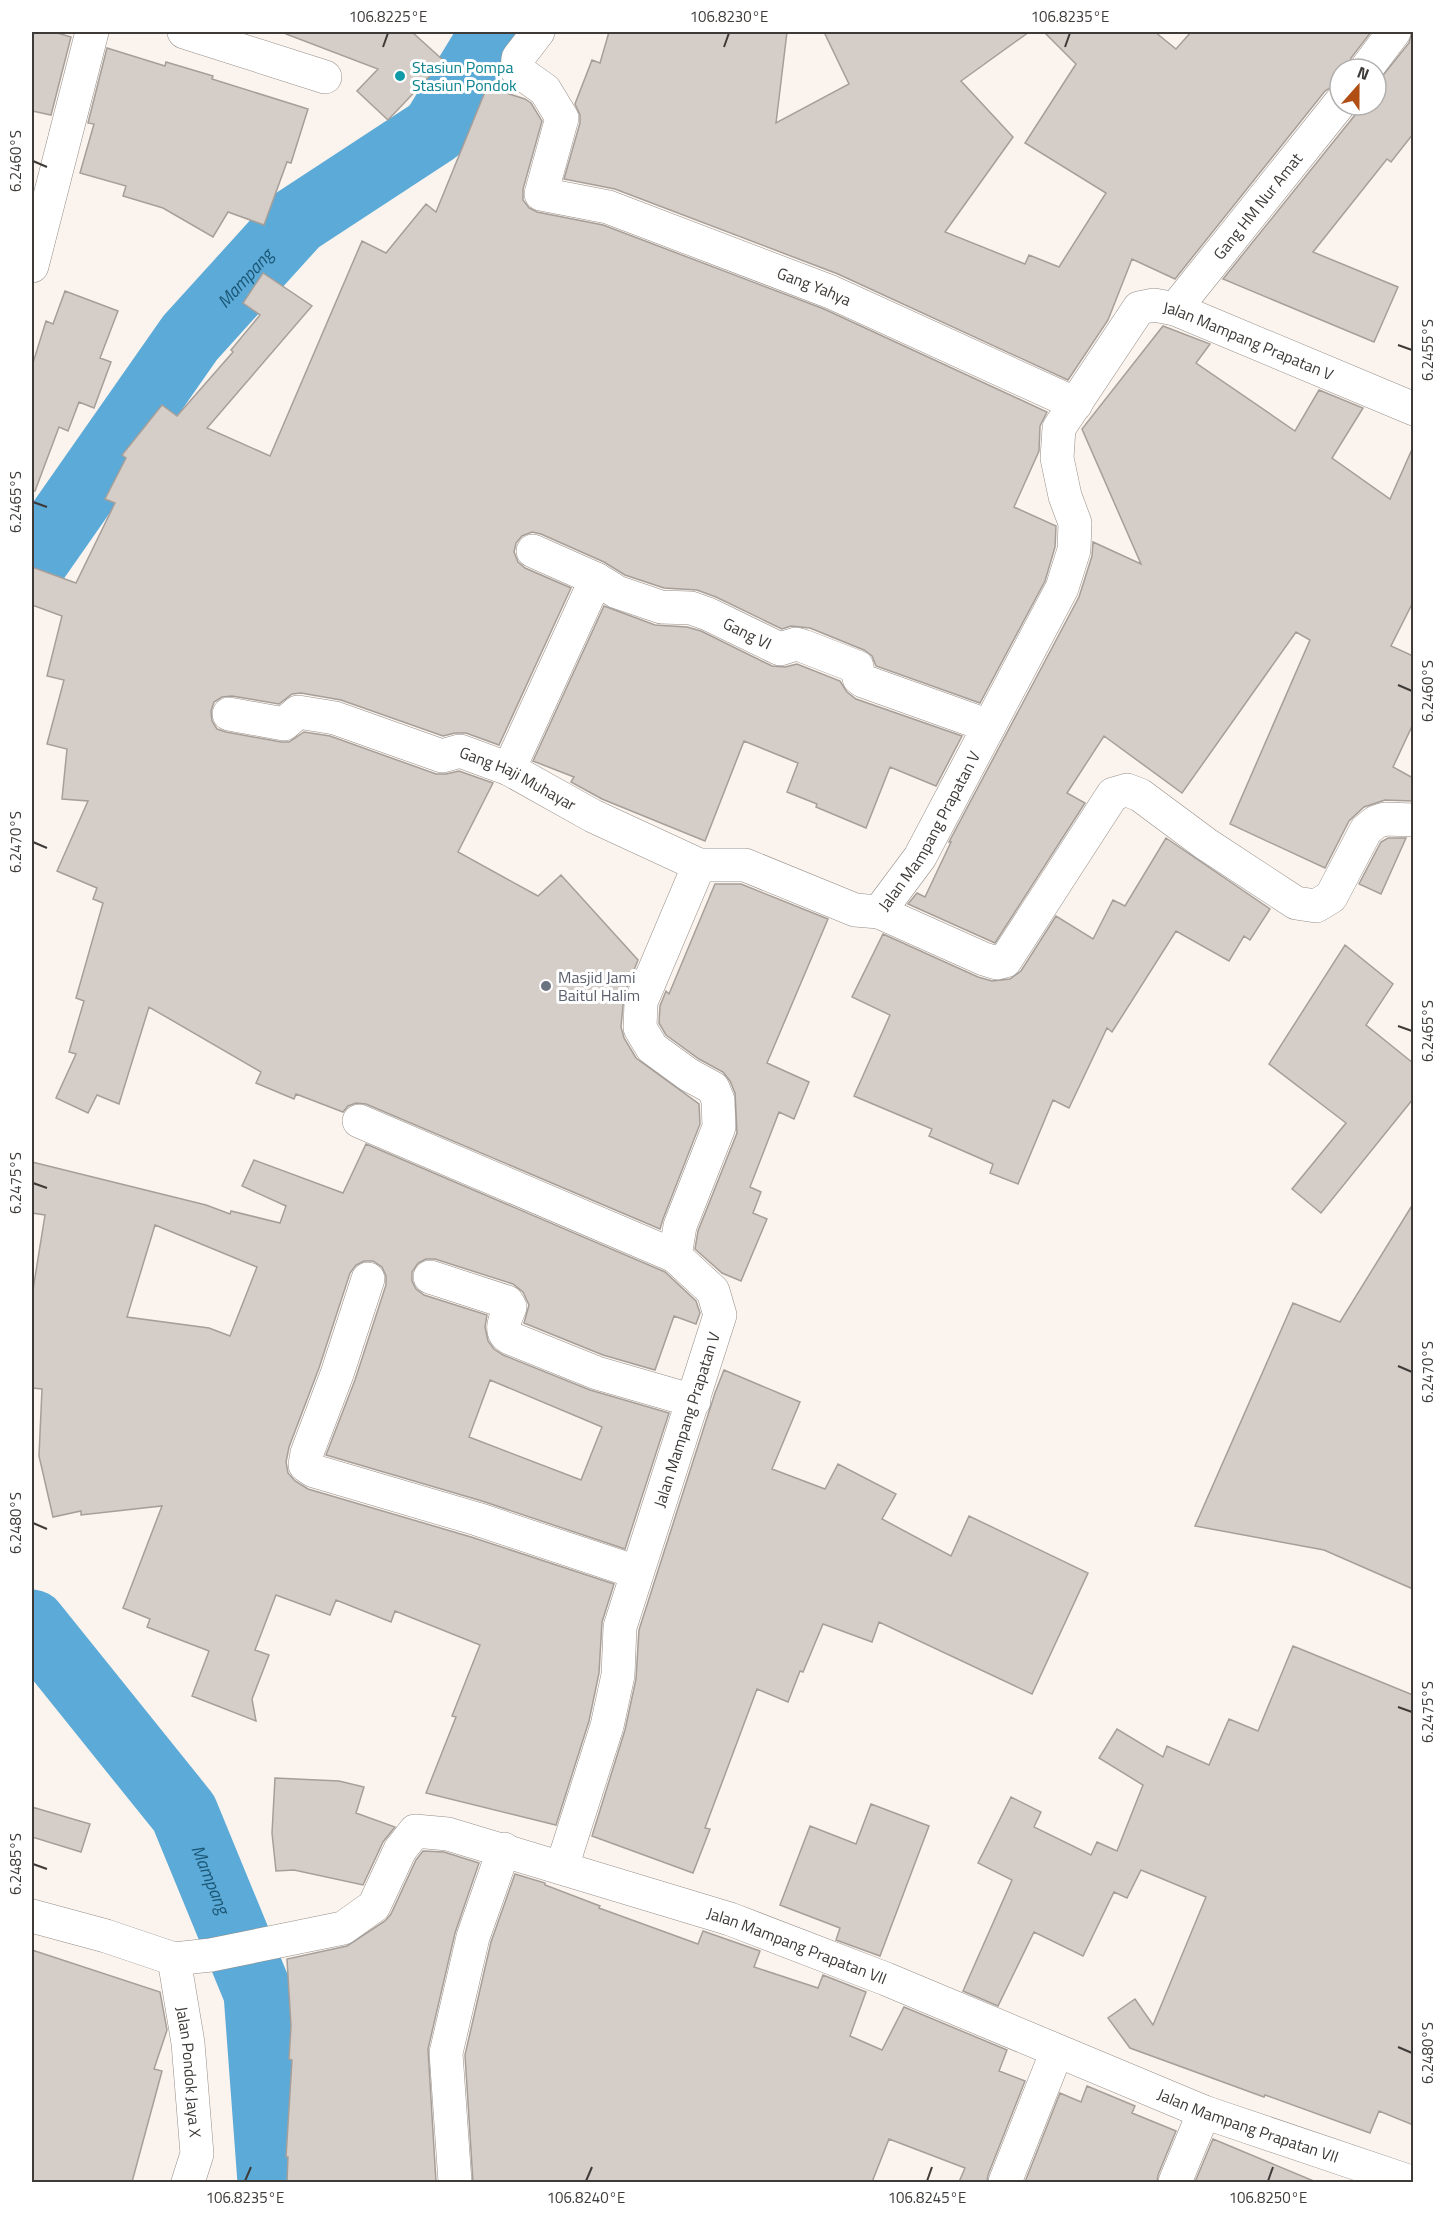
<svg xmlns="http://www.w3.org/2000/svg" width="1445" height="2214" viewBox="0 0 1445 2214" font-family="'Titillium Web',sans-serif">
<rect width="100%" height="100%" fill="#fbf3ed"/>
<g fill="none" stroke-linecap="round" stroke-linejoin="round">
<!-- river -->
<g stroke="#5caad7" stroke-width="69">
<path id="s1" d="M32 564 190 338 296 221 435 130 495 32"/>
<path id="s2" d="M32 1624 184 1813 258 1993 272 2182"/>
</g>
</g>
<!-- building -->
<path fill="#d5cdc8" stroke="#a69f99" stroke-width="1.5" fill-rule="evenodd" d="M32 32H54L71 37 51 115 32 111Z
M286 32H412L444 61 388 120 357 91 378 69 286 34Z
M609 32H787L776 123 849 84 824 32H1029L961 81 1013 137 945 232 1025 264 1029 255 1059 267 1106 193 1025 143 1076 64 1044 32H1155L1176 49 1191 32H1371L1351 58 1348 69H1340V85L1333 86 1325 91 1175 279 1132 259 1108 320 1068 380 838 274 615 189 564 179 580 123V115L575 104 592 60 600 63Z
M1412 32H1413V134L1391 162 1387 159 1313 252 1398 287 1374 342 1223 279 1355 115 1359 105H1376V84L1409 43Z
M107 48 165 66 166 62 213 76 212 79 308 109 291 163 287 162 264 225 228 212 213 237 163 208 123 196 126 186 80 173 94 124 88 123Z
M487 87 525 99 531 103 542 121 523 189V200L529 208 537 212 603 225 824 309 1047 412 1040 426 1039 451 1014 507 1056 526 1055 547 1045 581 980 703 876 666 872 656 864 650 810 628 791 626 782 629 716 597 697 590 664 588 625 575 604 562 541 534 532 532 522 536 516 543 514 552 518 562 525 568 571 588 499 745 466 733H455L443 736 341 700 301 693 292 694 279 704 232 696 222 697 214 702 211 711 212 721 217 729 226 732 281 742H289L304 732 330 736 436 774H446L459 771 493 783 458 852 538 896 561 875 638 960 624 995 621 1027 624 1038 636 1058 699 1104 700 1124 663 1219 660 1229 366 1104 356 1103 348 1106 343 1112 296 1094 294 1099 256 1083 261 1072 149 1007 119 1104 97 1095 88 1113 56 1098 76 1054 69 1052 84 1001 76 998 103 903 93 899 97 888 57 871 88 801 62 799 67 749 47 744 64 680 47 676 62 616 32 605V567L76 583 115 503 105 499 126 458 122 455 162 405 177 416 233 352 231 350 260 315 243 303 263 273 312 306 207 428 270 456 362 241 386 253 426 204 436 212Z
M65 291 118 311 100 358 111 362 94 408 79 402 68 431 59 427 35 491H32V366L46 321 53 324Z
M1163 326 1210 344 1196 363 1295 431 1319 390 1363 408 1332 458 1390 499 1413 447V602L1391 646 1413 656V724L1393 767 1413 778V801L1385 800 1364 807 1349 821 1325 868 1230 824 1310 640 1296 632 1182 793 1104 736 1067 793 1085 803 995 943 908 904 917 893 925 897 951 842H949L1079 597 1092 556 1093 542 1141 564 1082 429Z
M604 606 655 625 687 627 701 631 772 666 785 667 797 664 840 681 847 692 856 699 962 736 936 786 890 767 866 828 816 807 817 804 787 792 798 763 744 741 705 841 602 799 571 782 574 777 533 761Z
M1166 838 1270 909 1250 940 1244 936 1229 961 1176 931 1112 1032 1107 1028 1069 1108 1053 1100 1018 1184 990 1173 993 1164 929 1136 932 1129 854 1096 890 1015 852 997 883 934 978 977 992 981 1010 979 1021 971 1056 916 1093 939 1113 900 1125 906Z
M1388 838H1406L1381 894 1359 884 1381 842Z
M715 884H741L828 919 767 1063 809 1082 794 1119 779 1112 750 1187 761 1192 753 1213 767 1219 741 1281 722 1273 695 1249 698 1231 737 1133 735 1093 730 1081 723 1072 699 1059 666 1035 659 1023 660 1006 666 991 669 994Z
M1345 945 1393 984 1366 1025 1413 1063V1099L1321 1213 1292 1189 1346 1123 1269 1064Z
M366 1144 665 1272 696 1301 700 1313 696 1324 674 1316 655 1370 603 1355 524 1323 529 1305 523 1292 513 1284 435 1259H426L418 1263 412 1272V1281L416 1289 424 1295 487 1315 485 1327 488 1341 494 1349 503 1355 590 1390 669 1413 625 1549 482 1501 326 1455 355 1380 386 1285V1276L382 1267 373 1261H364L356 1265 350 1273 319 1368 289 1447 286 1462 288 1473 295 1481 308 1489 471 1537 614 1584 602 1622 599 1673 589 1721 556 1825 426 1793 456 1717 452 1716 480 1645 395 1611 391 1622 336 1600 330 1615 276 1595 255 1650 269 1655 252 1699 256 1721 192 1696 209 1651 147 1627 150 1619 123 1608 162 1506 81 1515V1511L53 1517 39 1456 42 1389 32 1388V1296L45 1215 32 1213V1162L206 1205 230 1214 231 1211 280 1223 286 1206 242 1186 254 1160 343 1193ZM155 1225 257 1267 230 1336 209 1328 127 1317ZM490 1380 602 1427 581 1480 469 1437Z
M1413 1204V1589L1324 1550 1195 1526 1293 1303 1340 1322Z
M724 1370 800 1402 772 1469 825 1489 838 1464 896 1494 882 1519 951 1556 969 1516 1088 1573 1032 1694 879 1622 872 1642 823 1624 803 1672 800 1671 788 1702 757 1689 705 1828 710 1829 693 1873 592 1836 625 1730 636 1679 639 1630 715 1393Z
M1293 1646 1413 1695V2125L1379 2111 1370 2133 1265 2095 1264 2097 1130 2048 1108 2018 1135 1999 1153 2025 1206 1897 1141 1870 1127 1898 1114 1892 1083 1956 1034 1932 998 2006 963 1991 1012 1880 978 1863 1011 1797 1041 1812 1034 1827 1091 1855 1097 1842 1117 1851 1143 1785 1099 1758 1117 1729 1163 1757 1167 1746 1209 1765 1229 1719 1258 1731Z
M275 1778 339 1781 364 1787 356 1813 395 1827 383 1842 363 1885 294 1870 276 1871 272 1833Z
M871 1804 929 1826 880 1956 836 1940 840 1928 780 1905 810 1826 856 1844Z
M32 1807 90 1824 81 1852 32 1837Z
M423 1851 444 1852 479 1863 455 1933 428 2049 436 2182H287L288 2157H286L292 2060 289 2059 291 2026 287 1959 347 1946 385 1921 391 1914 416 1860Z
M515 1874 545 1883V1885L600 1906 599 1908 698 1944 703 1931 760 1951 754 1967 818 1988 823 1975 866 1992 850 2036 882 2050 904 2007 1007 2050 999 2071 1025 2081 988 2175 987 2182H959L965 2168 889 2139 872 2182H473L465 2055 491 1942Z
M32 1950 160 1992 167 2030 154 2069 162 2071 132 2182H32Z
M1087 2086 1135 2106 1132 2113 1176 2131 1158 2175 1157 2182H1025L1060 2093 1081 2102Z
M1213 2139 1316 2182H1195Z"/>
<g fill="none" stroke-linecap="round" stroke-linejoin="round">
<defs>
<g id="minor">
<path d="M184 32 325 77"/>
<path id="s3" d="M538 32 518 58 517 70 545 90 562 118 541 194 608 207 831 292 1076 404"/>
<path d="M1366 69 1394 32"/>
<path d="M32 266 92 32"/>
<path id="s4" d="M1175 309 1340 103"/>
<path id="s5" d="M533 551 596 579 617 592 661 607 691 608 708 614 780 649 796 644 803 646 857 667 859 678 863 681 989 726"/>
<path id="s6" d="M229 714 284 724 298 712 335 718 442 756 460 751 509 769 593 816 699 865H745L855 910 879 912 920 857 1062 588 1074 550 1075 523 1065 496 1057 458 1059 428 1139 308 1154 305 1175 309 1414 409"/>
<path d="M509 769 596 579"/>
<path d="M879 912 984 959 997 963 1005 961 1113 794 1127 790 1140 795 1206 844 1296 903 1316 906 1331 897 1366 830 1376 822 1385 819 1414 820"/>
<path d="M359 1121 675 1256"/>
<path d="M430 1277 507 1302 510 1307C506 1318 498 1331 510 1338L597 1373 694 1401"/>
<path d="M368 1279 337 1374 307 1453 305 1465 314 1471 477 1519 636 1572"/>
<path id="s7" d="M562 1867 607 1726 618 1675 620 1627 720 1315 713 1291 675 1256 680 1226 719 1127 718 1100 713 1088 689 1075 652 1048 640 1028 641 1002 699 865"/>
<path id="s8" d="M32 1916 106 1936 174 1959 211 1955 343 1928 374 1906 400 1850 415 1831 448 1834 730 1919 886 1979 1204 2112 1411 2182"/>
<path id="s9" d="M174 1959 188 2043 197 2154 188 2182"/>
<path d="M455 2182 446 2053 473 1937 504 1849"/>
<path d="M1005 2182 1057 2051"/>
<path d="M1175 2182 1204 2112"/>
</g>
</defs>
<!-- minor casing -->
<use href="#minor" stroke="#958e89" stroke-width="34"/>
<!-- minor -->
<use href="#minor" stroke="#fff" stroke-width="33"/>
</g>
<!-- ticks -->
<path fill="none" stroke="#3d3a38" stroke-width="2" d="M383 47 388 33M724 47 729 33M1065 47 1070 33M33 161 47 167M1398 345 1412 350M33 502 47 507M1398 685 1412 691M33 842 47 848M1398 1026 1412 1031M33 1183 47 1188M1398 1366 1412 1372M33 1523 47 1529M1398 1707 1412 1712M33 1864 47 1869M1398 2047 1412 2053M245 2181 251 2167M586 2181 592 2167M927 2181 932 2167M1268 2181 1273 2167"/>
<!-- markers -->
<circle fill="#0f9aa8" stroke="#fff" stroke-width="2" cx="400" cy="76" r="6"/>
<circle fill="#6b7280" stroke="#fff" stroke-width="2" cx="546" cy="986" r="6"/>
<g text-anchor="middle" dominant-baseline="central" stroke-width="6" stroke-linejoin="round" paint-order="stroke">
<!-- culture labels -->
<g font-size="16" fill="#0d838f" stroke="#fff" text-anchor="start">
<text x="412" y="67">Stasiun Pompa<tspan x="412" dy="18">Stasiun Pondok</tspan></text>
</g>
<!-- street labels -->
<g font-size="16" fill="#3d3a38" stroke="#fff">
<text stroke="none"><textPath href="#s4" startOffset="132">Gang HM Nur Amat</textPath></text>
<text stroke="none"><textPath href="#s3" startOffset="480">Gang Yahya</textPath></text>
<text stroke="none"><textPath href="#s6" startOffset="1496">Jalan Mampang Prapatan V</textPath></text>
<text stroke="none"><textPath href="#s5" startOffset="232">Gang VI</textPath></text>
<text stroke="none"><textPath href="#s6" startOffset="308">Gang Haji Muhayar</textPath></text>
<text stroke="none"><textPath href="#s6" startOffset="794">Jalan Mampang Prapatan V</textPath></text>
<text stroke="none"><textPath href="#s7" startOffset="466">Jalan Mampang Prapatan V</textPath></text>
<text stroke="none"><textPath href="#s8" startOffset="844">Jalan Mampang Prapatan VII</textPath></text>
<text stroke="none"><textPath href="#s9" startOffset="114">Jalan Pondok Jaya X</textPath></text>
<text stroke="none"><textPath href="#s8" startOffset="1330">Jalan Mampang Prapatan VII</textPath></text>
</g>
<!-- worship labels -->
<g font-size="16" fill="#5b616d" stroke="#fff" text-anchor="start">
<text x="558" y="977">Masjid Jami<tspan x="558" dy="18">Baitul Halim</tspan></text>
</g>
<!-- water labels -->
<g font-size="18" font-style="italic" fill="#1b5776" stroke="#fff">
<text stroke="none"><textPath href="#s1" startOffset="357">Mampang</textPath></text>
<text stroke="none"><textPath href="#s2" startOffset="314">Mampang</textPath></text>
</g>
</g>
<!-- border -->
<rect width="1445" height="2214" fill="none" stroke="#ffffff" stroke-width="66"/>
<!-- north arrow -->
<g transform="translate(1358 87) rotate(21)"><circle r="28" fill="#ffffff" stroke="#b1b0af" stroke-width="1.5"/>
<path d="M0-4.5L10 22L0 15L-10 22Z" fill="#b04e14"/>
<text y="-9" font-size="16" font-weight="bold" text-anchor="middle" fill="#3d3a38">N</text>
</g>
<rect x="33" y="33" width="1379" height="2148" fill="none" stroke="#3d3a38" stroke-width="2"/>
<g font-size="15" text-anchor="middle" fill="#3d3a38">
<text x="388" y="22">106.8225°E</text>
<text x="729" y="22">106.8230°E</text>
<text x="1070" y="22">106.8235°E</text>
<text transform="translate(16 161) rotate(-90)" y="5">6.2460°S</text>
<text transform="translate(1428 350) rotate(-90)" y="5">6.2455°S</text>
<text transform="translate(16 502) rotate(-90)" y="5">6.2465°S</text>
<text transform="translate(1428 691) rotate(-90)" y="5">6.2460°S</text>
<text transform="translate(16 842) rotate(-90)" y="5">6.2470°S</text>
<text transform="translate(1428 1031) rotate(-90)" y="5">6.2465°S</text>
<text transform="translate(16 1183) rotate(-90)" y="5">6.2475°S</text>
<text transform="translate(1428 1372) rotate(-90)" y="5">6.2470°S</text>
<text transform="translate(16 1523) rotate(-90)" y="5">6.2480°S</text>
<text transform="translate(1428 1712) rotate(-90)" y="5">6.2475°S</text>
<text transform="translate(16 1864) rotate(-90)" y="5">6.2485°S</text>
<text transform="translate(1428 2053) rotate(-90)" y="5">6.2480°S</text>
<text x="245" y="2203">106.8235°E</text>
<text x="586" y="2203">106.8240°E</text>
<text x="927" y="2203">106.8245°E</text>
<text x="1268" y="2203">106.8250°E</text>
</g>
</svg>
